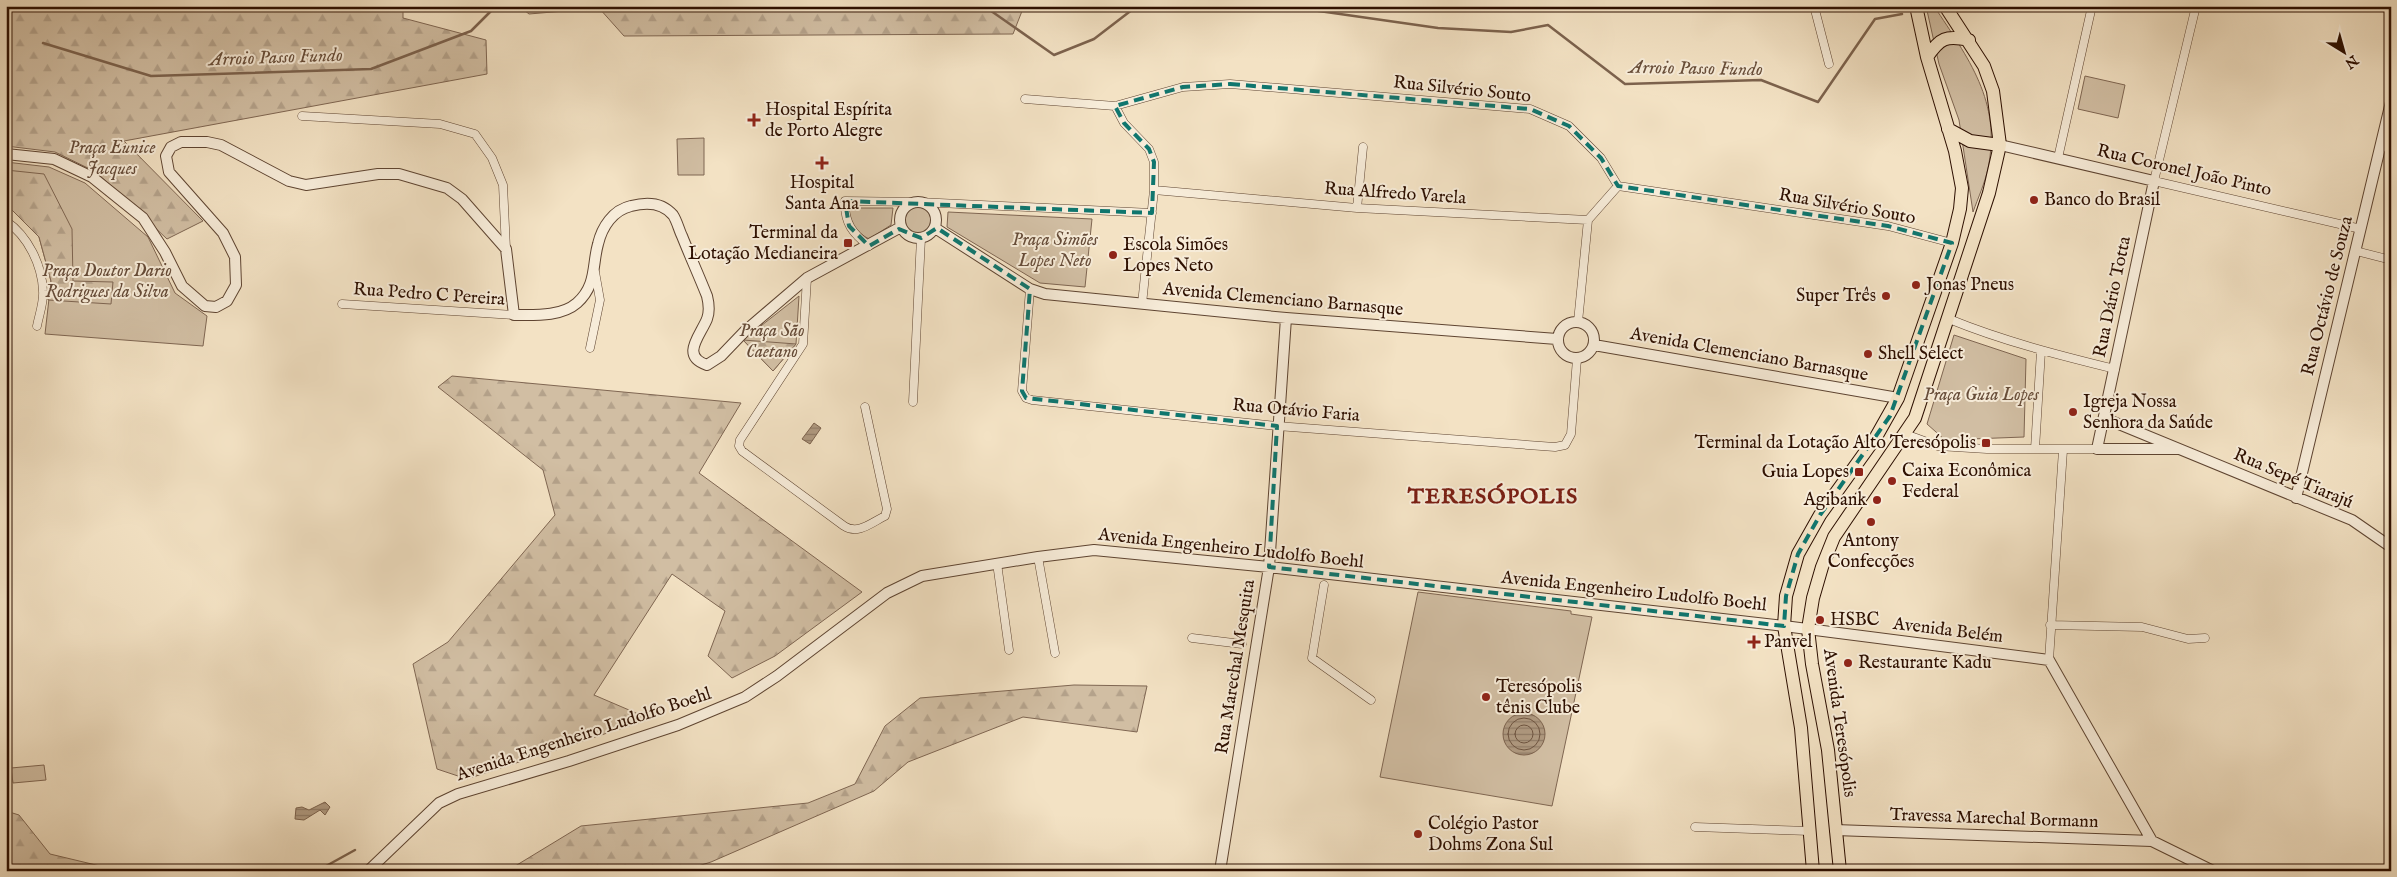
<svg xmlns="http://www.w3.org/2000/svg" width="2397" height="877" viewBox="0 0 2397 877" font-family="'IM FELL English',serif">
<defs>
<pattern id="forest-firs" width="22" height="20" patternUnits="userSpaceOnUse" patternTransform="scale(1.25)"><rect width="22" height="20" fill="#d1bea3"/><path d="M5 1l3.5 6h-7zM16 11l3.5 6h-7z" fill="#b4a28b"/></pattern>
<pattern id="water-rules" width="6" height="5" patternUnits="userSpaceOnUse" patternTransform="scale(1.25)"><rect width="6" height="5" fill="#b09a81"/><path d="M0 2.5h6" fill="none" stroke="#907c67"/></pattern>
</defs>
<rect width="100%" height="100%" fill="#f3e2c4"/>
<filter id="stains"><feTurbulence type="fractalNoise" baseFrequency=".004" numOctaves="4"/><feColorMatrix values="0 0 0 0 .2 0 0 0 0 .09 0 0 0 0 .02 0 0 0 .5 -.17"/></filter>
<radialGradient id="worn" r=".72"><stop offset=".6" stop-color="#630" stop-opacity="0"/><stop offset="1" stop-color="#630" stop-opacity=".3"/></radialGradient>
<!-- green -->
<path fill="#d1bea3" stroke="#7f6652" d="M1926 6H1934C1968 58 2002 102 1988 168 1985 183 1978 198 1973 212L1959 120 1939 64Z
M2085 76 2125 85 2118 118 2078 109Z
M704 138V175H678L677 139Z
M6 162 49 167 85 183 148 237 175 293 207 316 203 346 45 334 51 281 39 237 10 208 6 207Z
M904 220a14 14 0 1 1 28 0a14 14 0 1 1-28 0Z
M849 208H893L891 225 869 239C856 232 849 222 849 208Z
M948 212 1092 219 1085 287 1040 283 947 227Z
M799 296 796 344 773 371 743 340Z
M1954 335 2026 359 2024 437 1945 440 1927 424Z
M1418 592 1571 611V614L1592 617 1552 806 1380 777Z
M44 765 46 780 13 783 11 768Z"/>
<!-- forest -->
<path fill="url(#forest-firs)" stroke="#7f6652" d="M6 6H403V18L486 40 487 74 124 141 203 221 167 239 96 172 55 152 6 146Z
M519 6H1024L1013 34 624 36 599 8 529 14Z
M6 170 44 174 72 229 73 281 113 282 111 304 48 300 51 281 39 237 10 208 6 207Z
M743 340 796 344 773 371Z
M452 376 741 403 699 473 862 592 775 656 732 678 708 656 725 611 672 574 594 695 650 719 467 779 437 769 413 664 448 642 555 515 543 470 438 387Z
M1074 685 1147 686 1137 732 1023 717 908 762 874 791 711 862 682 871H507L581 826 808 803 855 784 885 726 920 698Z
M6 811 19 815 50 854 121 871H6Z"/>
<!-- water -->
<path fill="url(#water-rules)" stroke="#7c624d" d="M814 423 821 428 810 444 802 439Z
M1503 734a21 21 0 1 1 42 0a21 21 0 1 1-42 0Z
M325 802 330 807 325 815 320 810 304 820 295 819 296 808 302 807 309 810Z"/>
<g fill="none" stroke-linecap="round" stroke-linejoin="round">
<!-- shore -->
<path stroke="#6e5440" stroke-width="1" d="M1508 734a16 16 0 1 1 32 0a16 16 0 1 1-32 0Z
M1515 734a9 9 0 1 1 18 0a9 9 0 1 1-18 0Z"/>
<!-- stream -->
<path stroke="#7c624d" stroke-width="2.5" d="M984 6 1054 55 1094 39 1137 6
M1284 6 1438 28 1511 32 1548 25 1625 84 1761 80 1818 102 1875 19 1902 14
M43 43 151 76 371 69 471 31 496 6
M317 871 355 850"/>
<defs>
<path id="minor" d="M1814 6 1829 64
M2196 6 2154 181 2361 229
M1025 99 1115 106 1183 87 1230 84 1530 109 1569 126 1601 158 1618 186 1888 226 1952 243
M1115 106 1124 123 1149 149 1154 162V190L1142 304
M302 116 440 124 475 134 492 158 503 185 506 249
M2382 146 2391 148
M2058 158 2092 6
M1154 190 1357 208 1588 220
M1357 208 1363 147
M1588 220 1618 186
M6 221C28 236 42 265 43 291 44 302 39 315 37 326
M869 246C853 234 844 223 845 201L918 202 1152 213
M2356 251 2391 260
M807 278 803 344 740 440 739 446 742 451 844 526C858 535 871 523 885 516L887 509 865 407
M1030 289 1022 391 1026 398 1032 400 1277 426 1555 447 1565 445 1571 434 1577 359
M342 304 514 315
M1949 319C2003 341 2058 355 2115 369
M1578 322 1588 220
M590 348 600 300 595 272
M913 402 921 238
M1905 434 1938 446 1987 449H2097
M2035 449 2041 351
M1038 557 1055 653
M997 563 1009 650
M1324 585 1312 658 1371 700
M2050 625 2142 627 2188 639 2205 638
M1192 638 1242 644
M2049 660 2063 450
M1695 827 1810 831"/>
<path id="tertiary" d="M2000 145 2154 181 2097 449H2179
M6 154 54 159 92 177 143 218 165 252 182 286 205 306 216 307 227 301 236 285 235 257 223 233 169 172 166 156 171 147 181 142H207L221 145 289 181 306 185 378 174H399L447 188 462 199 506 249 514 315C534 315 561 317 577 303 597 285 592 265 598 244 602 227 613 210 631 206 646 202 662 202 673 215 677 221 679 230 682 236 690 256 699 276 707 296 709 304 710 311 707 319 700 336 680 356 707 365L721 356 745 331 807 278 901 227
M900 220a18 18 0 1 1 36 0a18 18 0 1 1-36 0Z
M935 228 1030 289 1045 294 1286 318 1557 339
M1558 340a18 18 0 1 1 36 0a18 18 0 1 1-36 0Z
M1594 345 1898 398
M2104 418 2352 520 2391 547
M2296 498 2391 102
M1835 830 2152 841
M368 871 439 803 458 794 569 761 678 725 745 697 777 676 887 593 922 576 1038 557 1094 550 1269 567 1784 626 2049 660 2152 841 2213 871
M1220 871 1269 567 1286 318"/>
<path id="primary" d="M1927 57C1940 38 1946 35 1969 40
M1948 129 1970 141 2000 145
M1813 871 1801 728 1784 626 1786 596 1798 554 1820 515 1876 437 1898 398 1952 243 1960 209 1962 188 1955 151 1927 57 1916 6
M1840 871 1828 750 1812 664 1808 629 1813 598 1822 567 1834 537 1915 418 1989 193 2000 145 1993 91 1984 66 1945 6"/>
</defs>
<!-- minor casing -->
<use href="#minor" stroke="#5e4431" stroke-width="9"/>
<!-- tertiary casing -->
<use href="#tertiary" stroke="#5e4431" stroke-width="12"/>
<!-- primary casing -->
<use href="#primary" stroke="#2d0f00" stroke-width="14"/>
<!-- minor -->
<use href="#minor" stroke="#f7ecd9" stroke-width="8"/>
<!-- tertiary -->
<use href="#tertiary" stroke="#f7ecd9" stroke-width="10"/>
<!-- primary -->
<use href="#primary" stroke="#f3e2c4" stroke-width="12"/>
</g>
<!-- marked area -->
<path fill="none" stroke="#0f766e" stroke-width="4" stroke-dasharray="10 6" stroke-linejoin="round" d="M1230 84 1530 109 1569 126 1601 158 1618 186 1888 226 1952 243 1890 416 1820 515 1798 554 1786 596 1784 626 1269 567 1277 426 1026 398 1022 391 1030 289 937 228 921 238 899 229 869 246 849 226 845 201 1152 213 1154 162 1149 149 1124 123 1115 106 1183 87Z"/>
<!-- markers -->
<g fill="#8f2418" stroke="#f7ecd9" stroke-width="2">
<path d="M751.5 112.5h5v5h5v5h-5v5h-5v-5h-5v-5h5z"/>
<path d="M819.5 155.5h5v5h5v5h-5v5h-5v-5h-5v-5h5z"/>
<circle cx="2034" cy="200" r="5"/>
<rect x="843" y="238" width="10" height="10" rx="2.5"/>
<circle cx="1113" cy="255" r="5"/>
<circle cx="1916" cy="285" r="5"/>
<circle cx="1886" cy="296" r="5"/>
<circle cx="1868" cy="354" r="5"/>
<circle cx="2073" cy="412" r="5"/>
<rect x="1981" y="438" width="10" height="10" rx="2.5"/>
<rect x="1854" y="467" width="10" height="10" rx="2.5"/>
<circle cx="1892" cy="481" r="5"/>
<circle cx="1877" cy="500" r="5"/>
<circle cx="1871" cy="522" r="5"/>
<circle cx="1820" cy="620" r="5"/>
<path d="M1751.5 634.5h5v5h5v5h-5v5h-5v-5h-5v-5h5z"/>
<circle cx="1848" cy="663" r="5"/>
<circle cx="1486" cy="697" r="5"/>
<circle cx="1418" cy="834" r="5"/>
</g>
<g text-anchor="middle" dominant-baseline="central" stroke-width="4" stroke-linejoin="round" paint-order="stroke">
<!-- street labels -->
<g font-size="18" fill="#2d0f00" stroke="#f7ecd9">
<text transform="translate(1462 90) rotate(6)">Rua Silvério Souto</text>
<text transform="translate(2184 171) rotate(13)">Rua Coronel João Pinto</text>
<text transform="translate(1395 194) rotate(4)">Rua Alfredo Varela</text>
<text transform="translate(1847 207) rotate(10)">Rua Silvério Souto</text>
<text transform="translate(429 295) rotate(4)">Rua Pedro C Pereira</text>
<text transform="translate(2328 296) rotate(-76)">Rua Octávio de Souza</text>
<text transform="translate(2113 297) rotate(-78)">Rua Dário Totta</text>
<text transform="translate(1283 300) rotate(5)">Avenida Clemenciano Barnasque</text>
<text transform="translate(1749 355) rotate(10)">Avenida Clemenciano Barnasque</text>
<text transform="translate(1296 411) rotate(5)">Rua Otávio Faria</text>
<text transform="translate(2293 479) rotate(23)">Rua Sepé Tiarajú</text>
<text transform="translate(1231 549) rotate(6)">Avenida Engenheiro Ludolfo Boehl</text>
<text transform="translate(1634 592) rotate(6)">Avenida Engenheiro Ludolfo Boehl</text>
<text transform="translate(1948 631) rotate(7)">Avenida Belém</text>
<text transform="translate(1236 667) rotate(-81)">Rua Marechal Mesquita</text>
<text transform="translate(1839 723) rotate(82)">Avenida Teresópolis</text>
<text transform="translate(584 735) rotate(-18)">Avenida Engenheiro Ludolfo Boehl</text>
<text transform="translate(1994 819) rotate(2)">Travessa Marechal Bormann</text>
</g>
<!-- poi labels -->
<g font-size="18" fill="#2d0f00" stroke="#f7ecd9" text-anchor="start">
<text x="765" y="110">Hospital Espírita<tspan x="765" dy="21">de Porto Alegre</tspan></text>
<text x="822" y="183" text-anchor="middle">Hospital<tspan x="822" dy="21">Santa Ana</tspan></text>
<text x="2044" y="200">Banco do Brasil</text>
<text x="838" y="233" text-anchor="end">Terminal da<tspan x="838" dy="21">Lotação Medianeira</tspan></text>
<text x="1123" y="245">Escola Simões<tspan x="1123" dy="21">Lopes Neto</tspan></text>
<text x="1926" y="285">Jonas Pneus</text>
<text x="1876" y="296" text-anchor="end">Super Três</text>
<text x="1878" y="354">Shell Select</text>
<text x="2083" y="402">Igreja Nossa<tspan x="2083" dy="21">Senhora da Saúde</tspan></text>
<text x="1976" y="443" text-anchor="end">Terminal da Lotação Alto Teresópolis</text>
<text x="1902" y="471">Caixa Econômica<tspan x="1902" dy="21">Federal</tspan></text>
<text x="1849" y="472" text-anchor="end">Guia Lopes</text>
<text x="1867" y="500" text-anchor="end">Agibank</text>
<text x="1871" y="541" text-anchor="middle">Antony<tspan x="1871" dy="21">Confecções</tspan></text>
<text x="1830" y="620">HSBC</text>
<text x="1764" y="642">Panvel</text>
<text x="1858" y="663">Restaurante Kadu</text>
<text x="1496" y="687">Teresópolis<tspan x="1496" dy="21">tênis Clube</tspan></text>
<text x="1428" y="824">Colégio Pastor<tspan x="1428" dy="21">Dohms Zona Sul</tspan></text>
</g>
<!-- park labels -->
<g font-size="18" font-style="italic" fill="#664c39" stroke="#f7ecd9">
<text x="112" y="148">Praça Eunice<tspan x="112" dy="21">Jacques</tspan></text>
<text x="1055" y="240">Praça Simões<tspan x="1055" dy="21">Lopes Neto</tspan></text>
<text x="107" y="271">Praça Doutor Dario<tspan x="107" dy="21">Rodrigues da Silva</tspan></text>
<text x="772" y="331">Praça São<tspan x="772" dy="21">Caetano</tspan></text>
<text x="1981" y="395">Praça Guia Lopes</text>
</g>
<!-- water labels -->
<g font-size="19" font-style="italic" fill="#684e3a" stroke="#f7ecd9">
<text transform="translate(276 58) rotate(-2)">Arroio Passo Fundo</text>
<text transform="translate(1696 69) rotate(1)">Arroio Passo Fundo</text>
</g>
<!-- district labels -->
<g font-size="22" font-weight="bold" letter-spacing="1" fill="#7a1f14" stroke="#f7ecd9">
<text x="1493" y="497">TERESÓPOLIS</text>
</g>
</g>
<!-- margin -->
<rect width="2397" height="877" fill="none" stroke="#f3e2c4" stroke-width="25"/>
<rect x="8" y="8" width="2382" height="862" fill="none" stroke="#2d0f00" stroke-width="2.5"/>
<rect x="12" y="12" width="2372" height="852" fill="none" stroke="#2d0f00"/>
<!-- north arrow -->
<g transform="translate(2344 52) rotate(143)" stroke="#f7ecd9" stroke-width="4" paint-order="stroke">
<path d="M0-4L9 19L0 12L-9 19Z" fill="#2d0f00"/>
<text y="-8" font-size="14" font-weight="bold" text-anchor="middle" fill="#2d0f00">N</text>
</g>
<rect width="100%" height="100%" filter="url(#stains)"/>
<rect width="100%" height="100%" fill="url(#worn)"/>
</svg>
